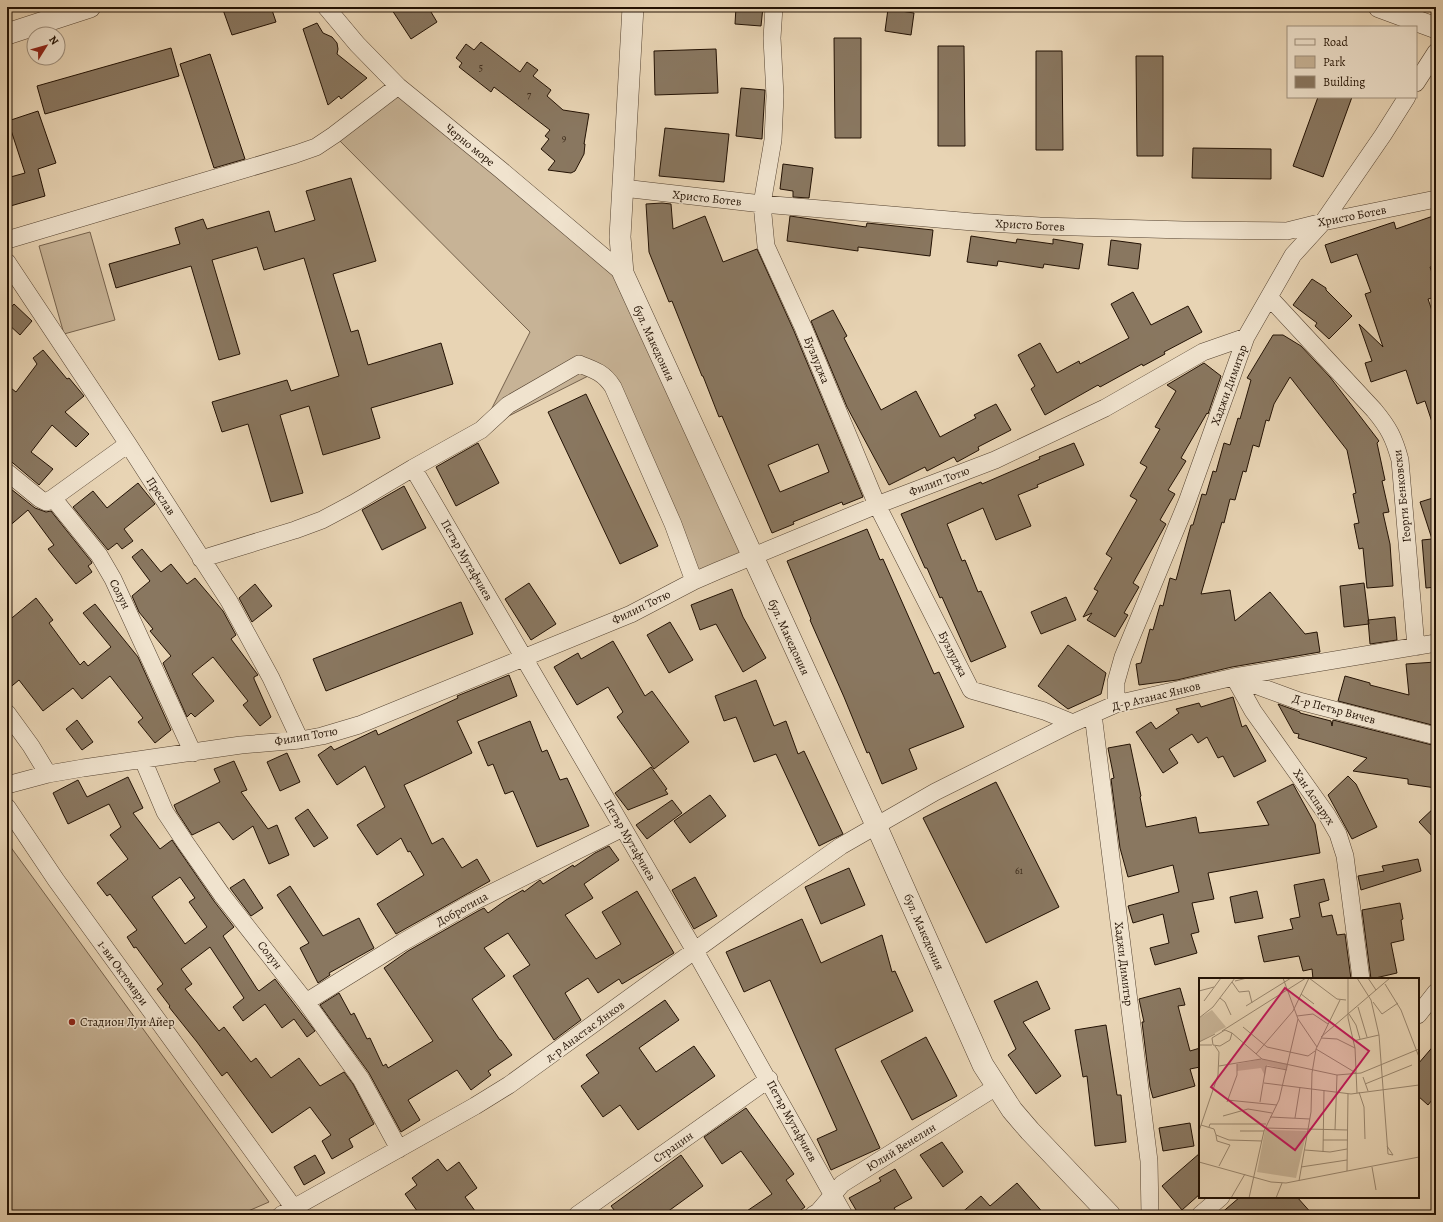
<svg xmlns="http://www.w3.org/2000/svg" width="1443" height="1222" viewBox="0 0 1443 1222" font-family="Alegreya,serif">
<rect width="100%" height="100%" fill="#e8d4b4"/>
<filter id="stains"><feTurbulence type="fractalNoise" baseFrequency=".005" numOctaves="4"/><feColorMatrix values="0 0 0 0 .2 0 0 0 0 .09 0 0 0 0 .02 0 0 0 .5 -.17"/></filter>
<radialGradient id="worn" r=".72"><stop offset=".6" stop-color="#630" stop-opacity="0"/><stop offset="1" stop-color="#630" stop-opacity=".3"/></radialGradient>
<!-- green -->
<path fill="#c7b396" stroke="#75624d" d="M398 86 623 273 752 557 694 581 598 371 481 430 530 332 334 135Z
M90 232 115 320 64 334 39 246Z
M7 842 269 1202 239 1215H7Z"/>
<!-- building -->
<path fill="#897760" stroke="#231204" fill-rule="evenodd" d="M222 7H271L276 22 232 35Z
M390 7H428L437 22 411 39Z
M736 7H763L761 26 735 24Z
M888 9 914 13 911 35 885 31Z
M317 23 323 33 332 37 337 43 338 49 337 54 367 78 341 99 339 96 328 105 303 29Z
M834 38H861V138H835Z
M481 42 520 72 527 62 538 70 533 76 551 90 547 96 563 110 589 114 584 144H585L584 154 575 171 571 173 548 170 555 161 541 149 549 139 545 136 550 130 494 87 491 92 459 67 462 63 456 58 466 44 474 50Z
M938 46H964L965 146H938Z
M171 48 179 76 45 114 37 86Z
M716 49 718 93 655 95 654 51Z
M1036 51H1062L1063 150H1036Z
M210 54 245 159 214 168 180 64Z
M1136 56H1163V156H1137Z
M741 88 765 90 762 139 736 136Z
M1318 97H1352L1323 177 1293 166Z
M38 111 56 163 38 169 45 196 7 207V178L25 173 8 121Z
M665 128 729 134 724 182 659 176Z
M1193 148 1271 149V179L1192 178Z
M783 164 813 168 809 198 793 197V191L780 189Z
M351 178 376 261 333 274 351 332 358 330 368 365 441 343 453 384 371 408 380 438 323 455 309 406 280 415 303 493 271 502 248 424 222 432 212 402 287 380 291 391 339 376 304 258 264 270 257 247 212 260 240 354 219 360 191 266 116 288 109 264 180 244 175 228 203 219 207 229 269 211 275 232 315 220 306 191Z
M662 203 671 204 673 229 705 216 723 262 757 249 794 331 863 497 843 505 842 502 793 522 794 524 772 533 722 416 719 417 703 376H702L672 301 669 302 649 252 646 204ZM818 444 829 472 780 492 768 465Z
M1436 215V265L1430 267 1436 284V297L1428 299 1436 322V428H1434L1425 401 1417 404 1406 370 1371 382 1365 363 1372 361 1359 324 1383 347 1365 294 1371 292 1357 254 1331 263 1325 245 1394 222 1396 229Z
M790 216 866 227 867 223 933 230 930 256 858 247V251L787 241Z
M971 236 1016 243 1017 239 1053 244V239L1083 244 1079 269 1044 264 1043 268 998 261 997 266 967 262Z
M1111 240 1141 244 1138 269 1108 265Z
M1312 279 1326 288V290L1352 316 1329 339 1315 326 1317 323 1293 305Z
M1133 292 1151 325 1188 306 1202 332 1164 352 1165 354 1143 366 1142 364 1100 387 1098 385 1045 415 1031 389 1035 386 1018 355 1040 343 1057 373 1079 361 1080 364 1129 338 1111 304Z
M14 304 32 321 20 335 7 323V312Z
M833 310 847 336 844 338 881 410 916 391 940 437 976 418 974 415 996 404 1011 430 978 447 979 450 957 462 954 457 927 471 925 467 889 485 847 407 811 321Z
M1273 335H1283L1301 346 1330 377 1379 441 1377 443 1385 480 1382 481 1389 512 1383 513 1390 544 1393 586 1367 588 1363 548 1359 549 1354 524 1359 523 1353 494 1356 493 1347 450 1290 377 1274 404 1269 421 1266 420 1259 447 1253 445 1246 472 1243 471 1235 500 1230 499 1224 523 1222 522 1201 594 1230 590 1235 621 1270 592 1305 634 1317 632 1320 652 1232 667 1177 680 1139 685 1136 664 1141 663 1150 629 1153 630 1160 605 1163 606 1170 578 1176 580 1191 525H1193L1202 494 1206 495 1213 471 1216 472 1224 443 1230 445 1238 418 1240 419 1251 380 1247 378Z
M43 350 67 379 69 378 84 396 65 412 89 434 76 447 52 425 31 452 53 469 39 485 7 458V385L16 392 37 364 33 358Z
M1204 363 1221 376 1208 414 1207 413 1181 458 1186 461 1168 490 1175 494 1160 520 1166 524 1133 583 1139 587 1124 613 1128 615 1115 637 1087 620 1092 613 1083 617 1098 591 1094 589 1112 558 1106 554 1137 500 1130 496 1147 467 1140 463 1160 429 1155 427 1176 391 1167 385Z
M586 394 658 546 620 564 548 412Z
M478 443 499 483 456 506 436 467Z
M1074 443 1084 465 1037 485 1038 487 1018 495 1031 526 996 540 983 508 947 524 962 561 965 560 978 592 981 591 1006 647 971 662 942 597 940 598 927 568H925L901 514 981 482 982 484 1040 459 1039 457Z
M138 483 155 504 124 529 133 541 122 549 117 543 108 550 73 507 93 491 107 508Z
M404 486 426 528 382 550 362 510Z
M11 489 35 508 46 512 51 511 91 561 92 563 88 566 92 572 76 584 48 549 54 545 28 510 7 528V492Z
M1436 497V587L1426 588 1422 540 1432 539 1420 502Z
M867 529 880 560 883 559 934 674 939 672 964 727 909 749 917 769 882 784 869 752 867 753 844 697 810 620 811 619 787 561Z
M142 549 161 572 171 564 187 584 195 578 223 611 236 635 231 639 258 675 254 677V679L271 717 260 726 243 705 248 701 213 657 192 674 214 701 195 717 191 713 187 717 163 663 171 656 150 631 153 629 139 612 132 596 150 581 132 557Z
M529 583 556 624 531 640 505 599Z
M1364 583 1369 624 1344 627 1340 586Z
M255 584 272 606 252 622 239 598Z
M732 589 743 617 766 658 743 672 716 624 700 630 691 605Z
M1066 597 1076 620 1041 634 1031 612Z
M36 598 53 620 49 623 80 665 84 661 88 666 111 647 83 613 95 604 138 657 171 730 155 743 138 722 143 718 110 676 82 699 73 688 43 711 19 680 7 690V622Z
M461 602 473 634 326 691 313 659Z
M1395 617 1397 640 1370 644 1368 620Z
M670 622 693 660 669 673 647 635Z
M613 641 645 696 652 691 689 742 654 769 617 717 623 712 608 687 577 705 554 667 578 653 581 659Z
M1068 645 1106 673 1101 694 1068 709 1038 686Z
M1436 662V726L1338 701 1345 676 1370 683V685L1409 695 1406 664Z
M509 675 517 696 457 721 472 753 404 785 432 844 443 838 462 868 477 859 490 881 396 934 377 904 424 875 410 851 408 852 401 838 377 855 357 825 385 807 365 766 337 785 318 755 331 746 334 750 376 730 378 735 458 698 457 696Z
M756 680 774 726 786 721 798 754 804 751 843 834 819 846 776 754 754 762 736 717 724 721 715 696Z
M1233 697 1242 727 1246 725 1266 761 1234 777 1223 756 1218 758 1207 737 1198 743 1192 734 1169 749 1178 763 1163 773 1136 732 1151 722 1156 729 1179 713 1176 709 1199 703 1201 707Z
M1278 704 1300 712V713L1331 721 1332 726 1333 720 1436 746V788L1408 784V779L1353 771 1367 758 1298 738 1299 734 1294 733Z
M77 720 93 742 82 750 66 729Z
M530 721 542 752 547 750 560 780 567 778 589 826 537 847 513 791 505 794 493 764 488 766 478 742Z
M1130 744 1141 796 1140 797 1146 827 1196 817 1199 833 1269 825 1257 802 1293 784 1315 824 1320 853 1208 873 1214 899 1192 903 1199 932 1191 934 1197 953 1155 965 1150 948 1169 943 1163 914 1133 923 1128 906 1179 892 1173 865 1128 877 1120 848 1111 779 1114 778 1108 748Z
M287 753 300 782 280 791 267 762Z
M234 761 247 790 241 792 268 829 277 825 289 855 269 864 253 826 233 840 219 822 192 835 177 812 174 805 220 782 214 769Z
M651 767 667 789 665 790 668 794 628 810 615 793Z
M1348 776 1356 784 1377 827 1352 839 1328 795Z
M128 777 143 808 133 813 160 849 172 840 214 901 234 927 223 936 257 989 259 991 275 979 315 1031 307 1037 294 1019 282 1028 265 1004 243 1021 233 1007 244 998 210 947 181 969 192 984 185 989 219 1031 224 1027 251 1062 256 1058 271 1078 299 1058 320 1086 344 1072 353 1084 374 1124 349 1139 353 1147 332 1159 322 1141 331 1135 310 1107 272 1133 227 1072 222 1076 197 1042 169 1007 170 1006 157 989 163 984 136 947 134 948 127 937 137 930 110 894 107 896 97 883 128 859 110 835 121 827 109 804 68 824 53 793 78 780 87 797ZM180 877 195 898 189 902 207 927 185 944 152 897Z
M996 782 1059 907 986 943 923 818Z
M710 795 726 816 690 843 674 821Z
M672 800 682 813 647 839 636 825Z
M1436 806V840L1419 822Z
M308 809 328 838 314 847 295 818Z
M609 846 619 860 584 884 593 898 565 915 596 959 621 944 602 912 637 891 674 953 622 984 619 979 598 993 588 978 565 993 581 1020 554 1040 513 976 530 965 508 933 484 948 505 976 472 999 500 1040H501L512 1055 488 1071 491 1075 471 1090 457 1070 408 1100 420 1120 401 1132 369 1073 320 1005 339 993 351 1015 354 1013 367 1039 370 1038 383 1066 386 1064 388 1068 433 1041 384 968 408 951 478 911 484 908 488 913 506 900 523 890 524 892 540 880 543 884 573 865 574 867 595 853Z
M1418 859 1421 871 1361 890 1358 876 1384 871 1382 866Z
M849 868 865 905 821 924 805 887Z
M695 877 717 916 694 929 672 890Z
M244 879 263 908 251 916 230 888Z
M1324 879 1329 900 1319 903 1322 917 1332 915 1337 935 1345 934 1351 979H1313L1312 969 1303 971 1299 956 1264 962 1258 936 1293 929 1290 919 1300 917 1294 885Z
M290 886 323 936 359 918 374 948 329 973 330 975 318 983 300 948 309 943 277 895Z
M1257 891 1263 918 1235 923 1230 897Z
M1400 903 1403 919 1401 920 1404 940 1391 943 1397 973 1371 979 1362 910Z
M802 919 821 963 882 935 892 972 895 971 913 1011 835 1049 880 1148 831 1170 817 1139 837 1130 770 980 744 992 726 952Z
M1037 981 1050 1009 1023 1022 1061 1076 1036 1094 1008 1055 1016 1049 994 1001Z
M1180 988 1185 1005 1178 1006 1190 1051 1200 1048V1067L1190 1069 1195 1086 1153 1098 1150 1087 1142 1022H1144L1139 999Z
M665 1000 679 1020 639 1048 656 1072 694 1046 715 1076 638 1130 620 1105 603 1117 581 1086 599 1073 586 1055Z
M1106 1025 1117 1095H1121L1126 1142 1095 1146 1087 1076 1083 1077 1075 1030Z
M926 1037 957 1096 912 1120 881 1061Z
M1436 1043V1095L1428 1105 1418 1096V1064Z
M746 1108 794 1174 786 1180 805 1207 794 1215H741L772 1194 741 1151 722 1164 704 1137Z
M1190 1123 1194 1146 1163 1151 1159 1128Z
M942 1142 963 1172 943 1187 920 1155Z
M1200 1153V1194L1182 1210 1162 1186Z
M315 1155 325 1173 304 1185 294 1167Z
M681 1155 703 1186 663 1215H618L611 1206Z
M438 1159 447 1171 459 1162 477 1188 465 1197 478 1215H420L405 1194 417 1185 412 1178Z
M895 1169 912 1198 894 1208 899 1215H859L849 1198 881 1181 879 1178Z
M1017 1183 1045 1215H959L981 1196 990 1206Z
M1240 1197H1297L1313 1215H1219Z"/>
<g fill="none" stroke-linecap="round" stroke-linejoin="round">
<defs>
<path id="minor" d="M326 7 357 44 398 86 501 170 623 273
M774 7 772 38 775 96 773 140 762 204 766 246 803 327 877 505 971 690 1044 711 1073 723
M1416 83 1436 52
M623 188 762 204 973 222 1040 226 1184 230 1287 231 1323 222 1436 199
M7 240 296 154 316 147 334 135 398 86
M7 262 128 444 229 601 271 678 300 740
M1269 297 1374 410C1389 428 1394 438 1400 460L1416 647
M413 468 695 951 844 1215
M7 472 40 499 46 502 53 498 99 555 113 579 193 753
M53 498 128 444
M201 559 295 530 322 520 354 503 413 468 481 430 508 405 579 364C595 370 604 373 613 387L673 524 694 581
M1234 677 1253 711 1327 815 1338 834 1345 856 1361 979
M1236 678 1299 701 1436 736
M1116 704V682L1123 657 1187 502 1246 337 1293 255 1323 222 1383 135 1407 97
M7 713 31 746 48 774
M1093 714 1149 1161 1150 1215
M143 760 165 812 185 842 222 895 306 1002 361 1079 399 1149
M7 785 48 774 83 768 241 745 300 740 322 736 359 725 631 614 694 581 717 571 877 505 995 460 1105 408 1203 352 1246 337
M7 807 56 880 299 1215
M306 1002 403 942 473 902 623 828
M1418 1015 1436 992
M281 1215 475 1106 509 1085 770 896 841 846 935 792 1073 723 1116 704 1234 677 1436 643
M577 1215 769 1079
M813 1215 818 1212 842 1184 996 1087
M1200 1215 1221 1197"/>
<path id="tertiary" d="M633 7 620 237 623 273 876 825 983 1065 1012 1110 1030 1131 1110 1215
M1379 7 1436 28
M7 34 90 7"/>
</defs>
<!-- minor casing -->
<use href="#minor" stroke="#544230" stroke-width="18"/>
<!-- tertiary casing -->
<use href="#tertiary" stroke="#544230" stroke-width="22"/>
<!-- minor -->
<use href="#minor" stroke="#f0e3ce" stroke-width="17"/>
<!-- tertiary -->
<use href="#tertiary" stroke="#f0e3ce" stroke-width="21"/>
</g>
<!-- markers -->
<circle fill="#8f2418" stroke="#f0e3ce" stroke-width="1.5" cx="72" cy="1022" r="4"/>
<g text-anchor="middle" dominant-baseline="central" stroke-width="3" stroke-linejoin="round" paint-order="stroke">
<!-- number labels -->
<g font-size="10" fill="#3c2b1b">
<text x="481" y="67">5</text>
<text x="529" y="94">7</text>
<text x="564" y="137">9</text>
<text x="1019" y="870">61</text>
</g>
<!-- street labels -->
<g font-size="12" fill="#231204" stroke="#f0e3ce">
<text transform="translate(470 145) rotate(39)">Черно море</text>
<text transform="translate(707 198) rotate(6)">Христо Ботев</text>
<text transform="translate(1352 216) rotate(-11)">Христо Ботев</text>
<text transform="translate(1030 225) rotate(3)">Христо Ботев</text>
<text transform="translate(654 343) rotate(65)">бул. Македония</text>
<text transform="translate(817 360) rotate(68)">Бузлуджа</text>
<text transform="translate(1229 385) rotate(-70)">Хаджи Димитър</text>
<text transform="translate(939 481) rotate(-21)">Филип Тотю</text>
<text transform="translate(161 496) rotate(57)">Преслав</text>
<text transform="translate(1402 496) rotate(-96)">Георги Бенковски</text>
<text transform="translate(467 560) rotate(60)">Петър Мутафчиев</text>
<text transform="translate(120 594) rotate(63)">Солун</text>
<text transform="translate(641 607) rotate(-26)">Филип Тотю</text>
<text transform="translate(789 637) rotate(65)">бул. Македония</text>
<text transform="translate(953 654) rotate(63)">Бузлуджа</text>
<text transform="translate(1156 696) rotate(-14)">Д-р Атанас Янков</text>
<text transform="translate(1334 709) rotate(15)">Д-р Петър Вичев</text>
<text transform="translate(306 736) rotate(-10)">Филип Тотю</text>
<text transform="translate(1314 797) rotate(56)">Хан Аспарух</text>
<text transform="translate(630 840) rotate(60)">Петър Мутафчиев</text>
<text transform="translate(462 909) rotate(-29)">Добротица</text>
<text transform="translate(924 932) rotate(66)">бул. Македония</text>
<text transform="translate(270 955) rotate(52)">Солун</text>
<text transform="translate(1124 964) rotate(83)">Хаджи Димитър</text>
<text transform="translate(123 973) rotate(54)">1-ви Октомври</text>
<text transform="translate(585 1031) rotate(-36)">д-р Анастас Янков</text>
<text transform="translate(792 1121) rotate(61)">Петър Мутафчиев</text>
<text transform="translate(673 1147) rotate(-35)">Страцин</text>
<text transform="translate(901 1147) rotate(-32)">Юлий Венелин</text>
</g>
<!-- poi labels -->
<g font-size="12" fill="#231204" stroke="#f0e3ce" text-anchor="start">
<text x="80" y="1022">Стадион Луи Айер</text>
</g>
</g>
<!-- overview -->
<g transform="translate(1199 978)">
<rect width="220" height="220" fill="#e8d4b4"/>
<path d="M13 32 27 49 0 64V40ZM63 81 89 86 88 92 68 87 66 98 62 90 38 93V86ZM66 152 108 153 97 200 58 194Z" fill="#c7b396"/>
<path fill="none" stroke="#99866e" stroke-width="1" d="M84 0 99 41 118 69M110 0 138 21 147 22M149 0V40L156 70 158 115M158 0 172 22 180 57 189 176 194 177 188 168M169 0 177 12M36 3 48 0M33 4 40 14 50 13 53 25M186 6 202 32 220 79M0 13 15 9M102 16 115 26M21 20 26 24 32 37M5 23 22 0M174 24 183 36 199 25M47 28 92 0M159 29 168 59M150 36 157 47 161 61M98 38 114 36 129 46M0 40 14 29 36 0M44 49 68 69 109 78 116 73M26 52 33 55 31 62 21 68 14 67 13 60ZM23 53 107 0M33 55 63 81 138 97 162 95 220 71M122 59 191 0M122 60 138 61 156 70M154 63 180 57M0 64 16 56M0 67H13M117 71 157 95M57 76 94 33 110 0M20 88 62 81M164 99 169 113M65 105 152 116 220 107M166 106 213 87M160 114 165 129 166 161M28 122 78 127M28 124 38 97V86M61 124 67 88 88 92M24 138 49 131 73 135M71 139 111 141M96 140 101 109M2 147 15 151 17 157 30 162 63 163M10 149 11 146H67M66 150 149 152M136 152 138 97M0 153 19 97 20 74 16 68M41 153H65M17 157 18 163 31 167 20 188M124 162H149M106 172 131 174 148 171M124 174 125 112M0 184 72 204 87 205 220 179M102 189 148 182M173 189 177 212M148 193 149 116M100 203 112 134 113 95 117 71 141 22M32 220 46 196M50 220 65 153 80 122 99 41M77 220 83 205"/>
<path fill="#c2185b" fill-opacity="0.15" stroke="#c2185b" stroke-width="2" d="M86 10 170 73 96 172 12 109Z"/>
<rect width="220" height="220" fill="none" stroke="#231204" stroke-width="2"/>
</g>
<!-- margin -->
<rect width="1443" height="1222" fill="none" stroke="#e8d4b4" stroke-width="24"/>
<rect x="8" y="8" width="1427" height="1206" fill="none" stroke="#231204" stroke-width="2"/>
<rect x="12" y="12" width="1419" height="1198" fill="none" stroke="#231204"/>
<!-- legend -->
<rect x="1287" y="26" width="130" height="72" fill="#f0e3ce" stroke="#9e8f7d"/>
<rect x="1295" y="39" width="20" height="6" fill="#f0e3ce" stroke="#9e8f7d"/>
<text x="1323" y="46" font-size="12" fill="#231204">Road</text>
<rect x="1295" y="56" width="20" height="12" fill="#c7b396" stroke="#9e8f7d"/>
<text x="1323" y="66" font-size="12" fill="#231204">Park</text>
<rect x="1295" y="76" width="20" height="12" fill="#897760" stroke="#9e8f7d"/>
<text x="1323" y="86" font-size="12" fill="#231204">Building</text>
<!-- north arrow -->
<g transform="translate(46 46) rotate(53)"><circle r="19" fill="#f0e3ce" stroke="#9e8f7d"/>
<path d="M0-3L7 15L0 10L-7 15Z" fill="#8f2418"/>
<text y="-6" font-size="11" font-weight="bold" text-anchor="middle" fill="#231204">N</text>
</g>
<rect width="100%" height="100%" filter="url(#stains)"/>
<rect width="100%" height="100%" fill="url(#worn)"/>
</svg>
